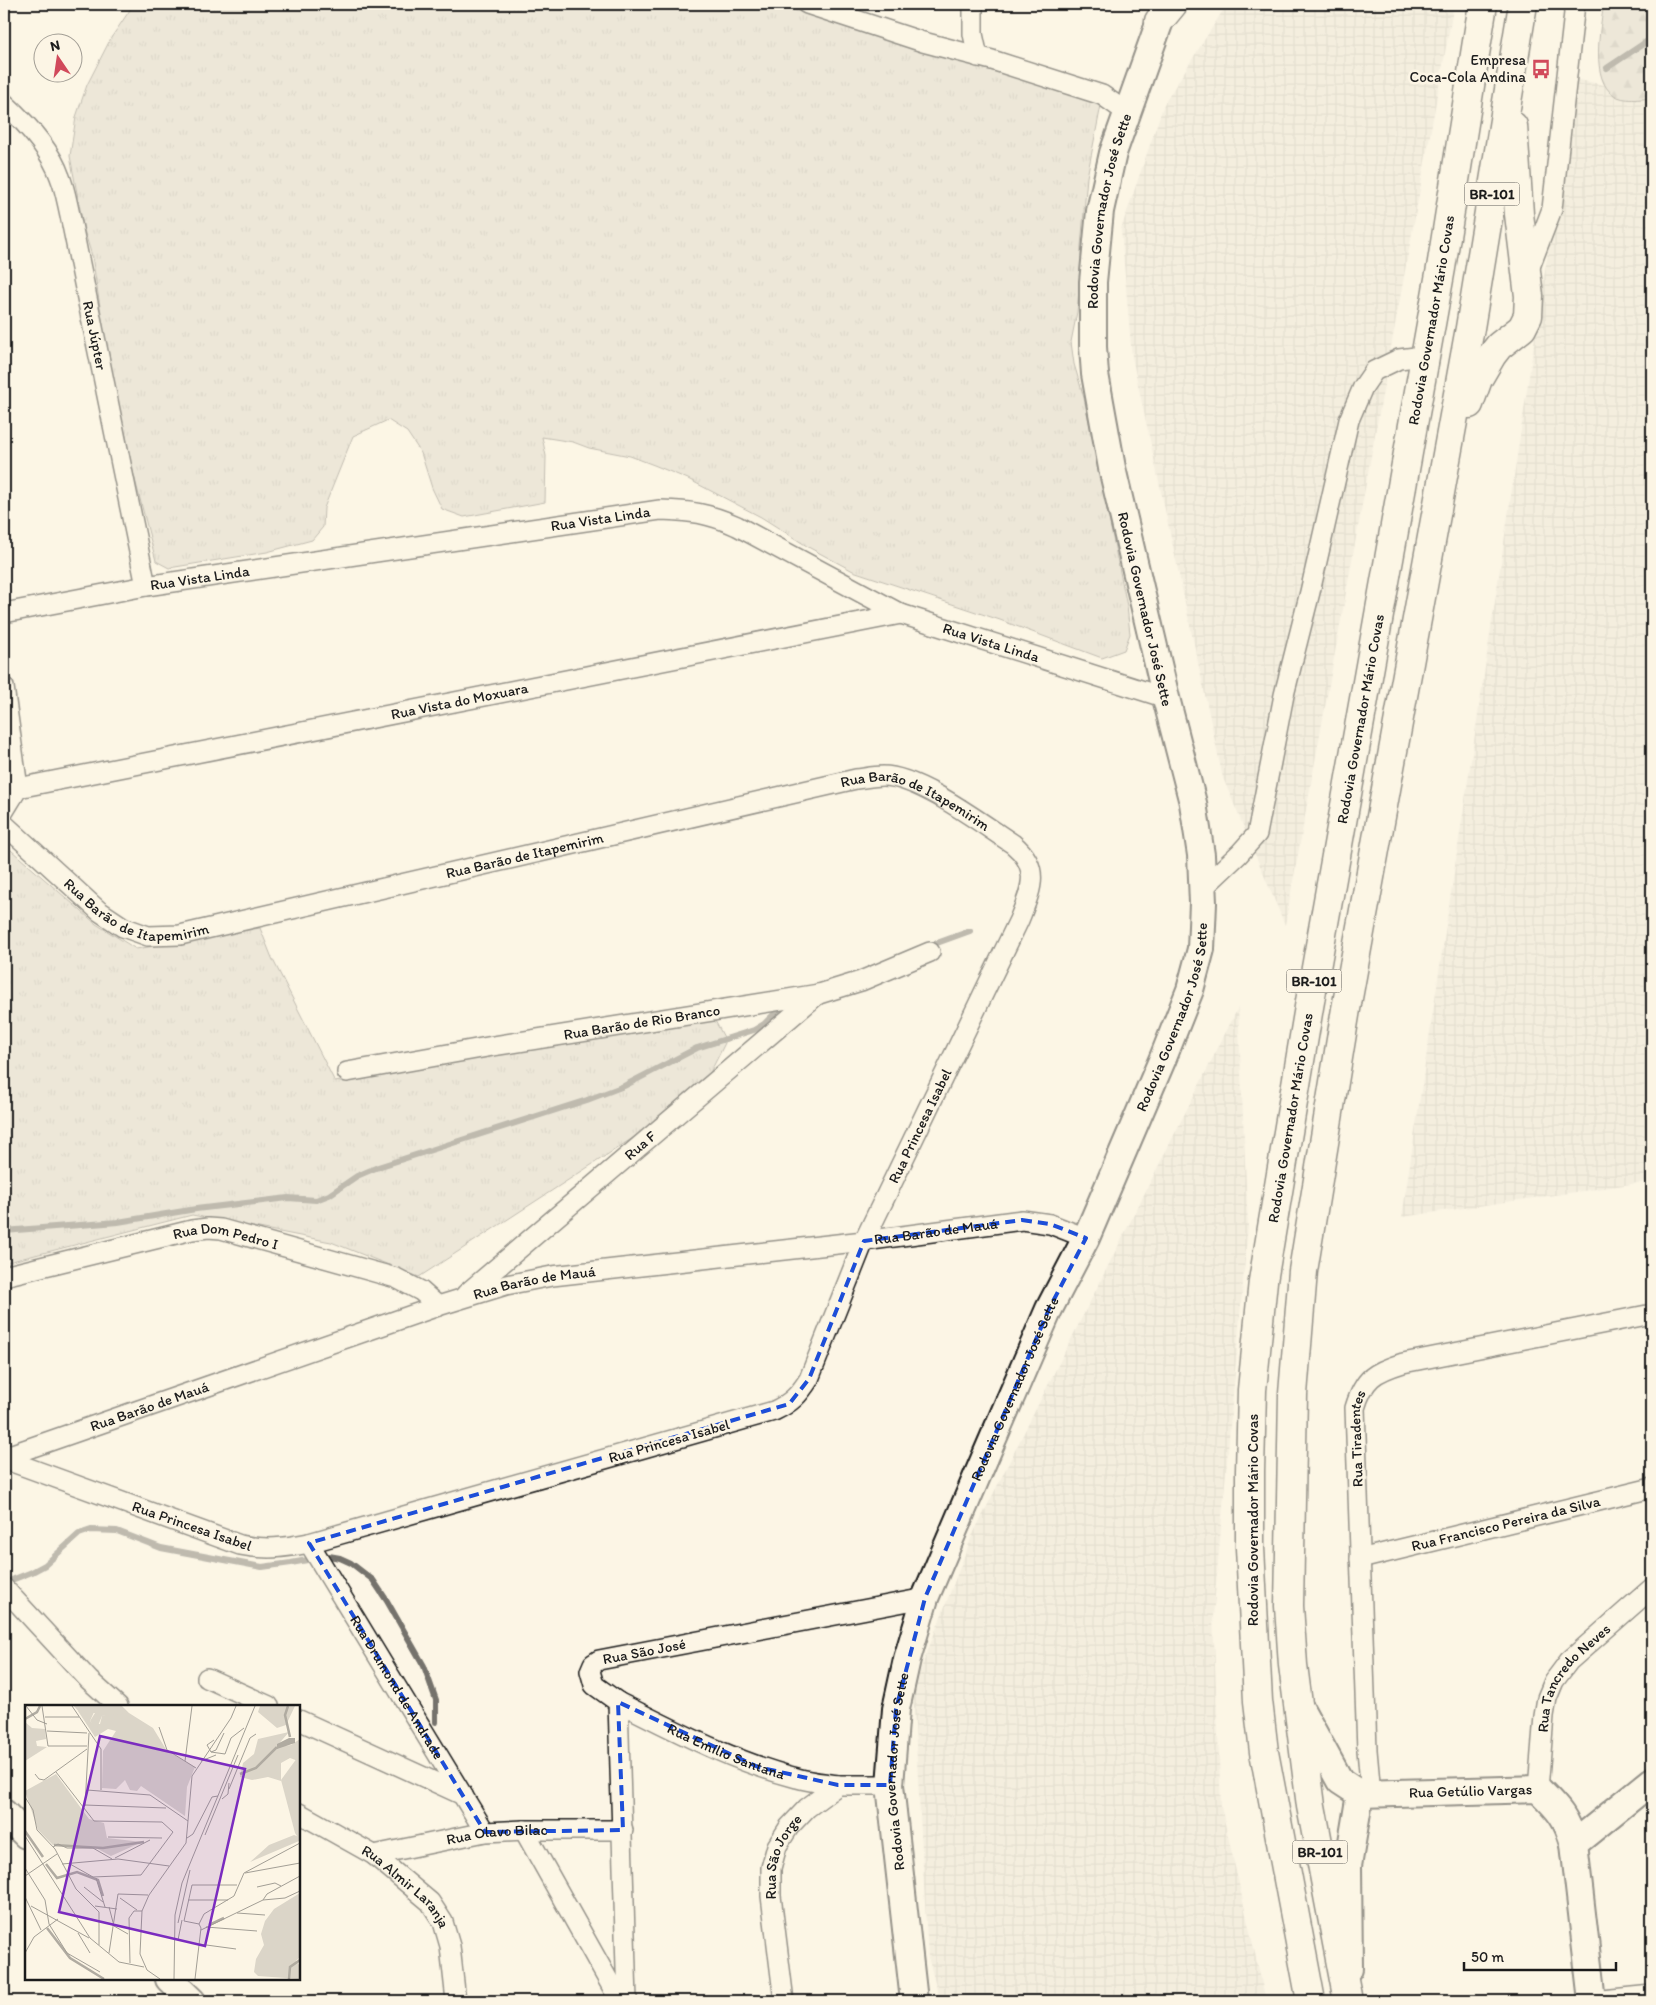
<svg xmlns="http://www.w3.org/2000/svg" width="1656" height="2005" viewBox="0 0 1656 2005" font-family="Itim,sans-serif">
<defs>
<pattern id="industrial-grid" width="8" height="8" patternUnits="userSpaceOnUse" patternTransform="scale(1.25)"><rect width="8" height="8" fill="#ebe5d6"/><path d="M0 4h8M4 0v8" fill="none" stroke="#c9c4b7"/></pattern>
<pattern id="grass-tufts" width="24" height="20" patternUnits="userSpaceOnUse" patternTransform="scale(1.25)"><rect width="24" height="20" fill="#dbd5c8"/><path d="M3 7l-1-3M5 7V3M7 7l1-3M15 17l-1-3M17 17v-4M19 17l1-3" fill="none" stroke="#bbb6ab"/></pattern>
<pattern id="forest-firs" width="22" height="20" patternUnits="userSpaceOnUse" patternTransform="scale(1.25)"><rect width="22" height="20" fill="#dbd5c8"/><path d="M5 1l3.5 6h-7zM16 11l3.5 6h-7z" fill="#bbb6ab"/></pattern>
</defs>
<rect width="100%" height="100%" fill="#fcf5e5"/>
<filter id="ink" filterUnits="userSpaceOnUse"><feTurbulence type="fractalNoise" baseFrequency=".02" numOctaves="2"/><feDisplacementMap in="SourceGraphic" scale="10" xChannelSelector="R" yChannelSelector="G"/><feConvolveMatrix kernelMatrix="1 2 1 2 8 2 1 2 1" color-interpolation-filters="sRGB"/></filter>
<g filter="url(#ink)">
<!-- industrial -->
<path fill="url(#industrial-grid)" d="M1227 4H1454L1285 925 1223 778 1132 357 1121 229 1164 104Z
M1574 79 1652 94V1181L1402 1217Z
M1238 1008 1248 1226 1213 1617 1221 1806 1266 2001H940L928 1957 913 1689 972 1536Z"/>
<!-- grass -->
<path fill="url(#grass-tufts)" stroke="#7c7872" d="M134 4H771L1094 92 1102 100 1087 177 1081 246V268L1077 312 1071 342 1074 364 1084 398 1127 606 1130 634 1124 650 1102 658 1000 620 853 571 810 548 761 517 688 479 654 465 630 456 589 448 573 442 542 437 546 456 545 502 464 517 442 509 432 488 421 453 407 432 388 420 353 436 324 508 323 527 312 540 267 552 169 568 156 561 130 460 126 436 114 395 92 256 84 230 70 156 76 117 87 85 111 38Z
M4 844 96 924 136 949 260 928 272 958 335 1082 713 1017 726 1041 699 1095 419 1277 331 1242 192 1215 4 1263Z"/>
<!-- forest -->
<path fill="url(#forest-firs)" stroke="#7c7872" d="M1604 4H1652V98C1641 99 1624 102 1614 95 1590 80 1600 28 1604 4Z"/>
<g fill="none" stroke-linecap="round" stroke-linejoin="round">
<!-- stream -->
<path stroke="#75726c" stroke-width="6" d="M1607 68 1652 38
M926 947 970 931
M4 1231 118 1222 196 1209 288 1198 316 1200 329 1195 357 1176 378 1167 587 1100 624 1086 697 1048 754 1030 764 1024 783 1005
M4 1583 32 1572 45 1565 79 1534 91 1530 117 1531 161 1548 262 1567 291 1563 329 1556 340 1558 351 1563 373 1580 387 1601 424 1666 436 1700V1722
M1647 1770 1652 1766"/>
<defs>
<g id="street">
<path d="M807 4 923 42 992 60 1102 95 1126 112"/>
<path d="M973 4V34L978 57"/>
<path id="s1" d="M4 103C26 123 50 148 60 177 65 189 67 202 70 215L146 586"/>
<path d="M1528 272 1552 209 1575 4"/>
<path id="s2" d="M4 613 146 586 660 510C691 511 708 513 737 526L901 614 1166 698"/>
<path d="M4 687 18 788 4 811"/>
<path id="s3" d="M18 788 901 614"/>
<path id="s4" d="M4 824 99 911 123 927 148 936 180 935 856 779C865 778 874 776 883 776 919 776 982 824 1013 844 1042 868 1031 890 1019 920L864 1241 809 1379C799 1395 791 1403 774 1411L309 1543C283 1548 266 1550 240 1545L4 1459"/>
<path d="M1203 888 1239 854 1257 834 1284 695 1310 592 1349 420 1363 387 1374 371 1399 359 1424 356"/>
<path id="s5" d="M347 1072 493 1046 819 994 861 981 930 952"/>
<path id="s6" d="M4 1276 192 1230 208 1228 221 1229 396 1278 421 1291 438 1306"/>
<path id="s7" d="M466 1294 818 994"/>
<path id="s8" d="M4 1457 438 1306 506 1285 552 1276 864 1241 1022 1220 1050 1224 1086 1238"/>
<path id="s9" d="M309 1543 485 1832"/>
<path id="s10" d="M1360 1559 1652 1488"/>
<path d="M4 1588 89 1680 118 1706"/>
<path d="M207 1678 269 1706"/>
<path id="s11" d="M618 1702C676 1731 734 1762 797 1778 810 1782 825 1783 838 1785"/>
<path d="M299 1720 463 1795"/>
<path id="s12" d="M1538 1789 1544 1716 1547 1698 1554 1681 1569 1661 1652 1588"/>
<path id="s13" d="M1371 1794 1367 1750 1355 1408C1364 1378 1374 1372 1403 1363L1652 1314"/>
<path id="s14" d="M299 1813 374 1855 430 1902 443 1922 450 1946 456 2001"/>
<path d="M524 1830 620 2001"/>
<path id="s15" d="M374 1855 485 1832 524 1830H623"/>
<path id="s16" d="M627 2001 618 1702 594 1685 590 1671 593 1664 599 1660 925 1598"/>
<path id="s17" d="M784 2001 771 1896V1868L777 1846 789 1827 807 1808 838 1785H890"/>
<path d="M1592 2001 1652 1995"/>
</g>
<g id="secondary">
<path id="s18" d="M1299 1706 1340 1781 1360 1794 1538 1789C1558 1809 1566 1816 1574 1844L1592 2001"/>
<path d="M4 1813 26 1835"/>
<path d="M1574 1844 1652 1781"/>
<path d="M1349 1968 1348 1866 1360 1794"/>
<path d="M169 1979 192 2001"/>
<path id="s19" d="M914 2001 890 1785 896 1709 907 1659 925 1598 986 1455 1049 1309 1086 1238 1163 1058 1190 990 1201 949 1203 903 1201 855 1193 803 1166 698 1112 468 1095 374 1093 347V282L1100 211 1113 153 1166 4"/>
</g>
<g id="highway">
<path d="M1159 21 1173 4"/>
<path d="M1469 404 1478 379 1492 355 1499 346 1522 328 1528 316 1529 296 1519 214 1513 126"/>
<path id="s20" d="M1311 2001 1264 1752 1258 1701 1250 1548V1471L1252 1390 1263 1281 1309 1007 1441 268 1483 4"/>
<path d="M1348 2001 1311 1806 1293 1665 1289 1606 1293 1394 1303 1271 1346 1009 1470 328 1523 4"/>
</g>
</defs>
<!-- street casing -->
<use href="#street" stroke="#1c1c1c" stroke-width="22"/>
<!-- secondary casing -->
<use href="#secondary" stroke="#1c1c1c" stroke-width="30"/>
<!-- highway casing -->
<use href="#highway" stroke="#1c1c1c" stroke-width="31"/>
<!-- street -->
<use href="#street" stroke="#fcf5e5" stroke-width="19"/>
<!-- secondary -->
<use href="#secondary" stroke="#fcf5e5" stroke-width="26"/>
<!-- highway -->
<use href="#highway" stroke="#fcf5e5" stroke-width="28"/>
</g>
</g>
<!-- marked area -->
<path d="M0 0H1656V2005H0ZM1022 1220 1050 1224 1086 1238 1049 1309 925 1598 896 1709 890 1785H838L758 1767 618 1702 623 1830 485 1832 309 1543 789 1404 809 1379 864 1241Z" fill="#fcf5e5" fill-opacity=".55" fill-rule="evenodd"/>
<path fill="none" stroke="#1d4ed8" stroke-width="4" stroke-dasharray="10 6" stroke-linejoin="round" d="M1022 1220 1050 1224 1086 1238 1049 1309 925 1598 896 1709 890 1785H838L758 1767 618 1702 623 1830 485 1832 309 1543 789 1404 809 1379 864 1241Z"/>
<!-- icons -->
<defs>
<symbol id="bus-bare" viewBox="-9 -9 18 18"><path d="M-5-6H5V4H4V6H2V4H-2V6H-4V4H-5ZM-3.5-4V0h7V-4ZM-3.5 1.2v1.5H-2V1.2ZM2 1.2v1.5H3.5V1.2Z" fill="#d1495b" stroke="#fcf5e5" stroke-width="2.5" paint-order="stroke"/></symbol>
</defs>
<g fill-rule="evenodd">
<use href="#bus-bare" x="1527" y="55" width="28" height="28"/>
</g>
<g text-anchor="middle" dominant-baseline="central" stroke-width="5" stroke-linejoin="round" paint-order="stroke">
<!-- shield labels -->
<g fill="#fcf5e5" stroke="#5f5d58" stroke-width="1">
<rect x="1464.5" y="182.5" width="55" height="23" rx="4"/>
<rect x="1286.5" y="969.5" width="55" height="23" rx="4"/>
<rect x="1292.5" y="1840.5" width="55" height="23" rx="4"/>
</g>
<g font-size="14" font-weight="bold" fill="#1c1c1c">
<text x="1492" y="194">BR-101</text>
<text x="1314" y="981">BR-101</text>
<text x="1320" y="1852">BR-101</text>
</g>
<!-- poi labels -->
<g font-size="15" fill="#1c1c1c" stroke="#fcf5e5" text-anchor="end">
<text x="1526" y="60">Empresa<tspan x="1526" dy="17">Coca-Cola Andina</tspan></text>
</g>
<!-- street labels -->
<g font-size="15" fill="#1c1c1c" stroke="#fcf5e5">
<text stroke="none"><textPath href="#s19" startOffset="1866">Rodovia Governador José Sette</textPath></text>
<text stroke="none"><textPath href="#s20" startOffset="1701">Rodovia Governador Mário Covas</textPath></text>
<text stroke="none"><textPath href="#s1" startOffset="256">Rua Júpter</textPath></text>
<text stroke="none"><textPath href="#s2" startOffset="604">Rua Vista Linda</textPath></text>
<text stroke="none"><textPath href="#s2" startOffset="199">Rua Vista Linda</textPath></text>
<text transform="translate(1145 609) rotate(77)">Rodovia Governador José Sette</text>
<text stroke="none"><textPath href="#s2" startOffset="1024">Rua Vista Linda</textPath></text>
<text stroke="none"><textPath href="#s3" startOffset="450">Rua Vista do Moxuara</textPath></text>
<text stroke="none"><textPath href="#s20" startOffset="1296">Rodovia Governador Mário Covas</textPath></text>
<text stroke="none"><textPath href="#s4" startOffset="975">Rua Barão de Itapemirim</textPath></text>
<text stroke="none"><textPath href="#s4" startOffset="570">Rua Barão de Itapemirim</textPath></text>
<text stroke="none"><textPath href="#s4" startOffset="165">Rua Barão de Itapemirim</textPath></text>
<text stroke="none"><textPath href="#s19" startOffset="1041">Rodovia Governador José Sette</textPath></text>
<text stroke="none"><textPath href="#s5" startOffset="299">Rua Barão de Rio Branco</textPath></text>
<text stroke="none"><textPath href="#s20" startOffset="891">Rodovia Governador Mário Covas</textPath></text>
<text transform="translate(920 1126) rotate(-64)">Rua Princesa Isabel</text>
<text stroke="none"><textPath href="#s7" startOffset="229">Rua F</textPath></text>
<text stroke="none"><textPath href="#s8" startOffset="964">Rua Barão de Mauá</textPath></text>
<text stroke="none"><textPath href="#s6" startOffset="228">Rua Dom Pedro I</textPath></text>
<text stroke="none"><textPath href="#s8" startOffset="559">Rua Barão de Mauá</textPath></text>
<text stroke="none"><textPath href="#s19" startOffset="636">Rodovia Governador José Sette</textPath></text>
<text stroke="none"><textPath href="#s8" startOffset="154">Rua Barão de Mauá</textPath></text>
<text stroke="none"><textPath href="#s13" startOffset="356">Rua Tiradentes</textPath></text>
<text transform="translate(669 1441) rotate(-16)">Rua Princesa Isabel</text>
<text transform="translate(1253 1520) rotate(-90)">Rodovia Governador Mário Covas</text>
<text stroke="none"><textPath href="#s10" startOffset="150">Rua Francisco Pereira da Silva</textPath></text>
<text transform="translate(192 1526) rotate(19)">Rua Princesa Isabel</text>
<text stroke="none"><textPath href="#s16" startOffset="404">Rua São José</textPath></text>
<text stroke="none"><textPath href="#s12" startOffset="122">Rua Tancredo Neves</textPath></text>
<text stroke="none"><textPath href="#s9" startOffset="169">Rua Drumond de Andrade</textPath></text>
<text stroke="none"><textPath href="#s11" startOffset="119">Rua Emílio Santana</textPath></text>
<text stroke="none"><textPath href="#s19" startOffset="231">Rodovia Governador José Sette</textPath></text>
<text stroke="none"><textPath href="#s18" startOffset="220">Rua Getúlio Vargas</textPath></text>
<text stroke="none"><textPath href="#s15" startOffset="125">Rua Olavo Bilac</textPath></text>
<text stroke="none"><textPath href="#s17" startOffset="148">Rua São Jorge</textPath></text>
<text stroke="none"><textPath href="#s14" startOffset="131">Rua Almir Laranja</textPath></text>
</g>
</g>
<!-- overview -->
<g transform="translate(25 1705)">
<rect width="275" height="275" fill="#fcf5e5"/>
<path d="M53 6 69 7 65 16 69 19H75L77 11 88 8H104L128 23 142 46 170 62 162 82 160 111 116 81 112 86 105 85 100 75 91 84 77 83 78 46 91 26 83 24 70 32ZM0 17 7 23 20 24 21 34 11 36 12 41 22 42 0 56ZM31 69 64 114 79 118 82 133 117 137 86 151 67 141 28 140 13 125 0 86Z" fill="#dbd5c8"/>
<path d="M49 1H97L104 8 77 11 72 23 65 16 70 8H55ZM235 1H270L261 20 252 23 233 7ZM264 27 251 42 266 40 275 34V52L273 56 265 53 256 58V76L243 72 227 75 215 72 218 58 229 49 233 34ZM269 130 274 132V136L225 157 244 140ZM275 188V252L271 256 275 261V274L233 271 229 267 231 254 239 240 236 229 240 216 249 204Z" fill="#dbd5c8"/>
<path d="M275 49V136L270 128 256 75Z" fill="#dbd5c8"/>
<path d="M264 33H270V38L252 44V39Z" fill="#b0aba1"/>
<path fill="none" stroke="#b0aba1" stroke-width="2.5" d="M263 1 260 10 265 32M0 14 12 7 15 1M215 69 231 63 252 42M0 126 18 152M29 140 78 143 119 137M21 159 32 173 52 167 73 175 78 191M184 220 199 213M22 223 45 253 79 274M264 274 265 262 275 255"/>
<path fill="none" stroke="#a29e95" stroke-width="1" d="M1 1 12 15 22 19M17 1 23 41H62M47 1 76 44V85M20 12H54M134 22 142 45 171 63M22 26 62 28M189 35 182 40 186 47 191 45 199 28M186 47 200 49 206 33 219 23M160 56 167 1M176 56 191 50M31 67 69 116 137 117 148 127 116 170 68 172 45 159M10 69 14 74 19 75 62 44M204 84 225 33 231 29M62 85 125 90 163 116M0 92 8 105 12 125 30 144 51 184 74 207V240M197 94 203 89 204 78M60 100 141 103M60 101 64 28M180 130 213 50M0 131 65 233 94 257 119 262M83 132 137 133M162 133 168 129 187 92 193 91M28 142 33 139 42 143H68L87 154M90 153 125 135M37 159 93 154 144 161M0 163 20 195 24 219 42 248 75 267M220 168 275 158M0 171 32 149M71 173 80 202M59 182 78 197M232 182 250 178 256 181M0 192 16 225M95 193 112 205M163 195H203M238 195 242 189 275 171M6 201 64 233M70 201 92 204M84 202 89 221 103 229M212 208 240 210M159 216 167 180H212M159 216 174 219 176 223 170 274M153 218 165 165M174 219 179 209 209 191 219 168 275 138M181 222 232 226M176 225 238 195 260 193 275 186M53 228 65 248M153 235 157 215M174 239 211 244M0 248 9 232 33 214M84 248 93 189 123 190M105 258 104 213 109 206H117M135 274 122 265 115 249 117 206 124 190 161 138 167 71 206 13 211 1M149 274 150 210 157 178 230 1"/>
<path fill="#7b2cbf" fill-opacity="0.15" stroke="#7b2cbf" stroke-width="2.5" d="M75 31 220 64 180 241 34 207Z"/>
<rect width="275" height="275" fill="none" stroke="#1c1c1c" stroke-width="2.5"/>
</g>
<!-- margin -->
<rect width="1656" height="2005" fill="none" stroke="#fcf5e5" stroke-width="20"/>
<rect x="10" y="10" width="1636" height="1985" fill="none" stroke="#1c1c1c" stroke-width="2" filter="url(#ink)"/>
<!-- north arrow -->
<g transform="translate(58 58) rotate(347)"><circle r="24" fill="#fcf5e5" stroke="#a29e95"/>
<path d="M0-4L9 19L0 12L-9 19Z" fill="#d1495b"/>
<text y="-8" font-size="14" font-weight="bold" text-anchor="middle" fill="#1c1c1c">N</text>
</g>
<!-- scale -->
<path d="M1464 1962v8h152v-8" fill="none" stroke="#1c1c1c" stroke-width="2.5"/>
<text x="1471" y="1962" font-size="15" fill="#1c1c1c" stroke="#fcf5e5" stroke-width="4" paint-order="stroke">50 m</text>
</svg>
